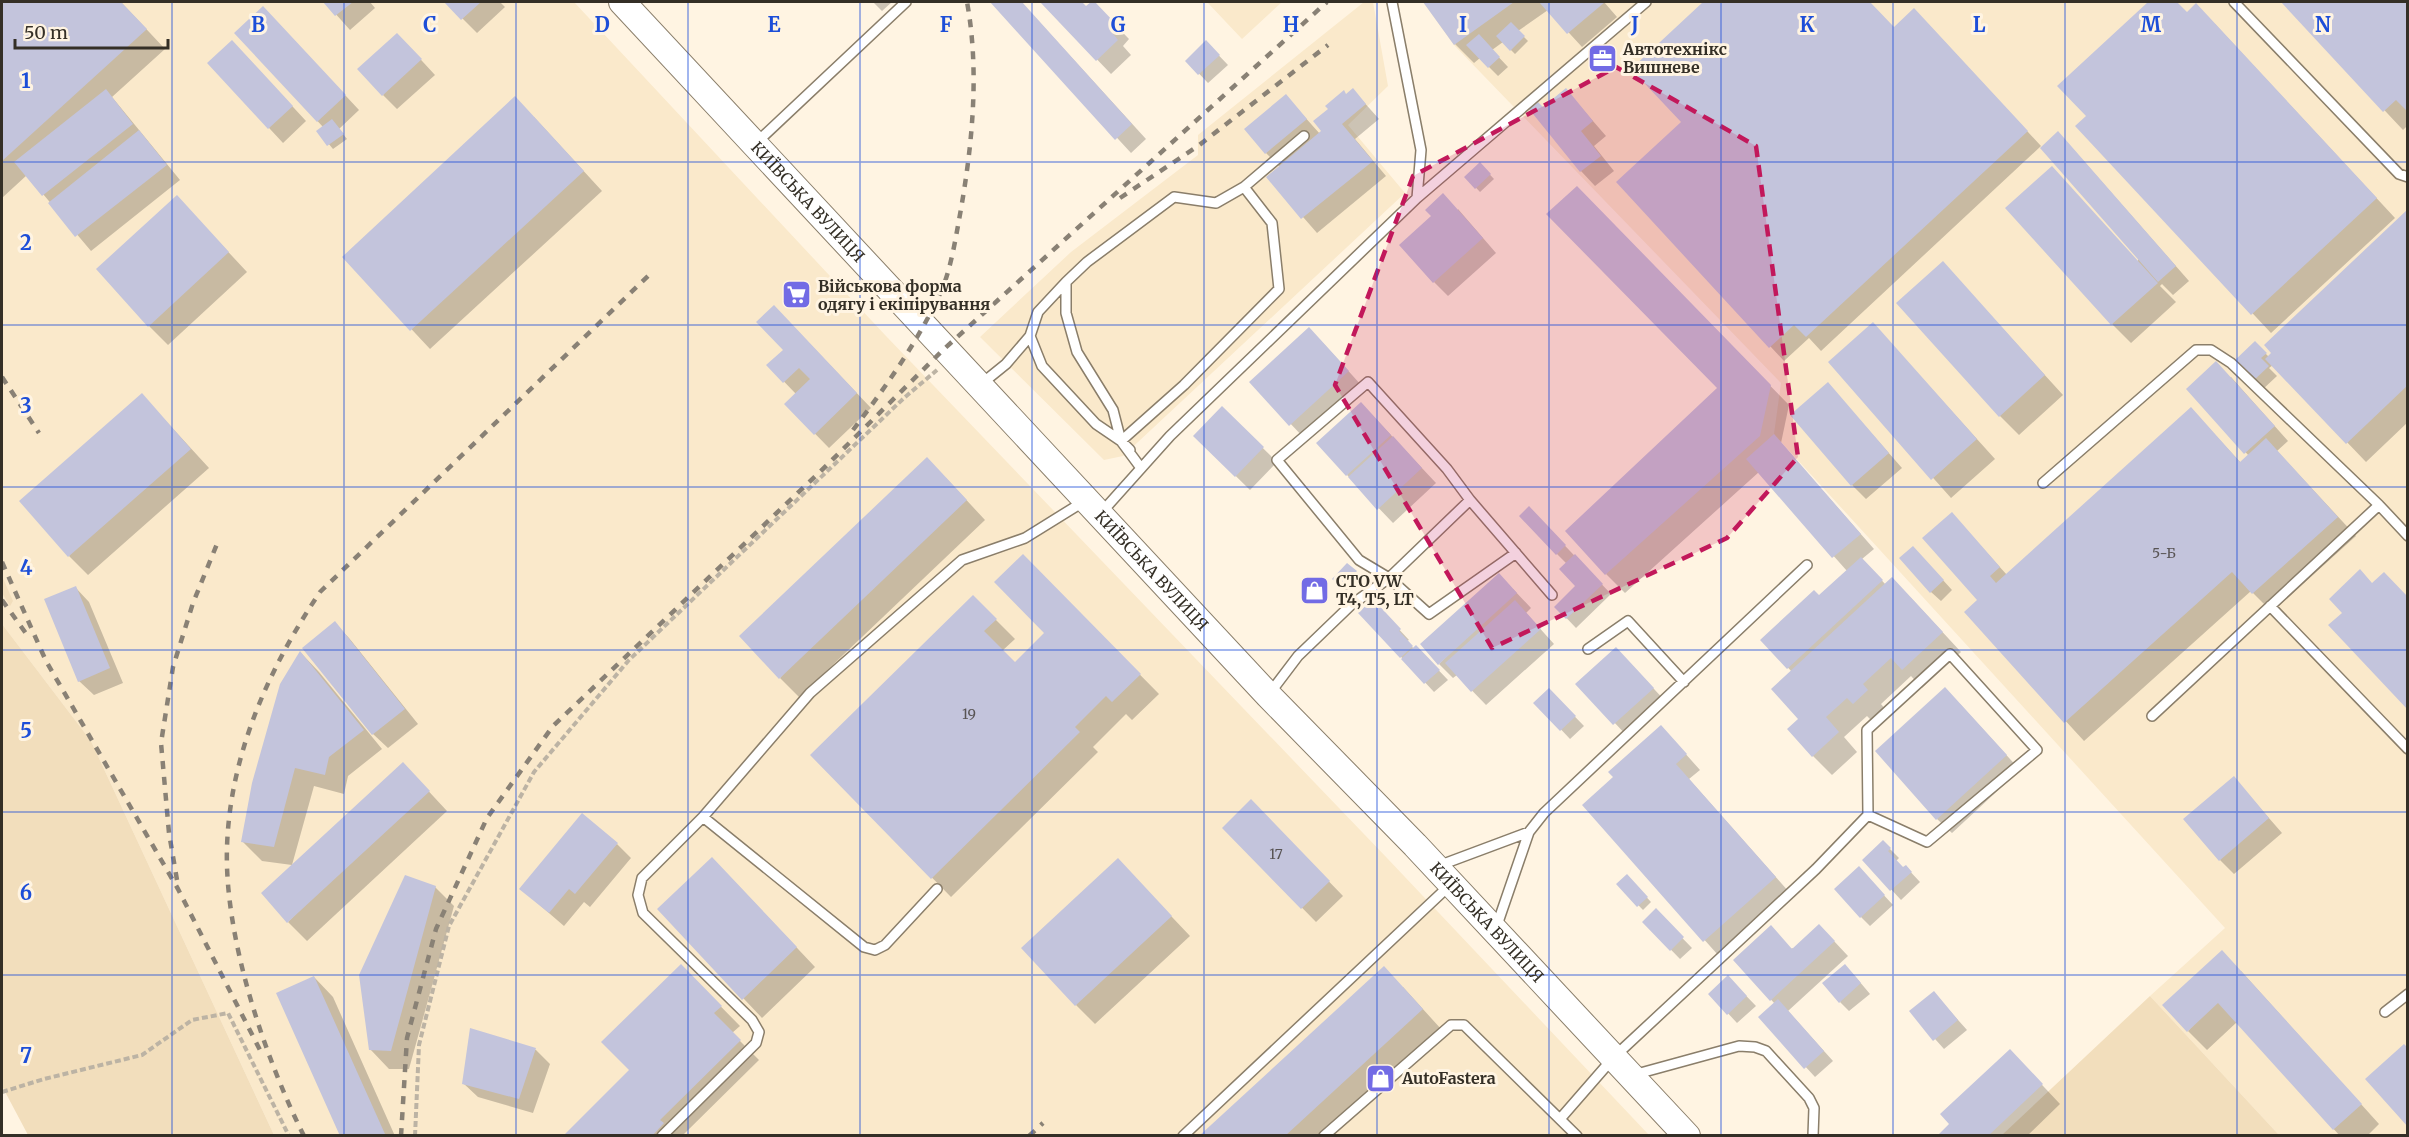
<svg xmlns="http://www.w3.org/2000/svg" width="2409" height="1137" viewBox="0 0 2409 1137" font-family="Merriweather,serif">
<rect width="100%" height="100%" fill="#fff4e2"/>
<!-- built -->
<path fill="#fae9cb" d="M2 2H574L886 336 1387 858 1649 1135H274L91 741 2 624Z
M1207 2H1282L1242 39Z
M1364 2H1373L1388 86 1348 125 1405 193 1123 456 1104 460 980 337 1071 252 1198 155V135Z
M1423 2H2407V1135H2279L2150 996 2225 928 1774 434 1781 383 1454 45Z"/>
<!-- green -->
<path fill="#f2debc" d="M2 576 13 601 10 606 2 593Z
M2 624 91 741 274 1135H28L2 1086Z
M2150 996 2279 1135H2002Z"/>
<!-- shadow -->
<path fill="#0003" d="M2 2H121L165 49 112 97 180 180 91 251 27 175 2 198Z
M325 2H370L375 8 350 30Z
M446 2H500L505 7 477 33Z
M873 2H892L882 11Z
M992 2H1021L1146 139 1131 153Z
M1042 2H1081L1087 8 1093 2 1129 39 1123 46 1131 55 1111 74Z
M1425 2H1604L1617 17 1582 47 1548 10 1518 31 1528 41 1515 54 1503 42 1492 50 1508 67 1498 76 1480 58 1474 63 1455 44Z
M1705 2H1869L1894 28 1928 24 2041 146 1821 351 1809 338 1784 361 1618 182 1683 122 1633 69Z
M2150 2H2176L2187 13 2215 24 2395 218 2271 333 2077 126 2088 116 2059 86Z
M2283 2H2408V125L2403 130Z
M277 22 359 110 339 129 347 139 333 149 318 131 323 127 236 33Z
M1206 42 1228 65 1208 83 1187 61Z
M411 49 435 75 397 109 383 95Z
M246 56 306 121 283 143 209 63Z
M1353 90 1379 119 1355 139 1386 176 1317 233 1268 177 1280 167 1266 153 1286 96 1320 134Z
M1566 90 1606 136 1594 146 1614 171 1595 186 1581 171 1531 109H1543Z
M534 117 602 191 430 349 344 257Z
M2072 148 2189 281 2173 295 2162 284 2160 286 2176 302 2131 343 2112 324 2139 258Z
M1480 164 1494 179 1480 192 1466 177Z
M1577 189 1789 405 1781 443 1874 549 1862 559 1886 585 1911 598 1961 652 1922 688 1911 676 1881 704 1886 710 1873 722 1867 716 1844 737 1857 752 1832 775 1813 756 1801 719 1792 672 1762 640 1819 597 1847 571 1759 472 1625 593 1606 574 1719 388Z
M177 197 247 272 168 345 149 326Z
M1458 209 1496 253 1448 296 1434 282Z
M2408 211V422L2366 462 2273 365 2269 368 2277 376 2262 390 2235 362 2255 343 2269 357Z
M1943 263 2063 395 2019 435 2000 416Z
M788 321 871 408 829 448 786 404 796 394 768 365 785 350Z
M1873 324 1995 459 1951 498 1830 362Z
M1323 343 1362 386 1305 439 1251 382Z
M2231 377 2288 441 2277 451 2356 536 2272 612 2251 591 2084 741 1966 612 1979 600 1952 514 2007 575 2191 409 2241 463 2249 456 2188 389Z
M1828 384 1902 468 1866 499 1852 485Z
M142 395 209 468 88 575 69 556Z
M1222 408 1277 462 1250 490 1195 436Z
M1375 418 1436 483 1393 523 1347 475Z
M946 478 985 520 799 697 780 678Z
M1529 508 1611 594 1576 628 1556 607 1578 586 1567 564 1557 554Z
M1023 556 1159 694 1132 720 1126 714 1093 747 1098 752 951 897 812 755 973 597 1015 639 1002 651 1015 664 1046 633Z
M1922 557 1952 590 1941 601 1931 592Z
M1347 565 1360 577 1347 591 1334 579Z
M75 587 89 602 123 683 94 695 79 681Z
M1513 589 1531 608 1526 613 1554 644 1486 705 1457 675 1453 678 1439 664Z
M1382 611 1409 640 1407 641 1414 649 1425 656 1448 680 1434 692 1360 613Z
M335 623 349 638 418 724 388 748 373 734 305 648Z
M301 653 319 672 382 749 348 776 344 794 314 786 292 865 262 861 243 842Z
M1630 663 1667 703 1629 738 1578 684Z
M1549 690 1584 726 1570 739 1536 703Z
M1960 704 2020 770 1952 833 1937 819Z
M1675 742 1700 770 1689 779 1789 892 1718 955 1584 805Z
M2234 778 2282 833 2234 874 2220 860Z
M421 783 447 811 307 941 288 922Z
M1251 801 1343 896 1316 922 1224 828Z
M1883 842 1899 858 1896 861 1903 869 1906 867 1920 882 1901 900 1864 860Z
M617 844 631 858 590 907 584 902 564 926 521 889Z
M1118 860 1190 936 1095 1024 1076 1005Z
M1627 876 1651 902 1643 910 1618 884Z
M731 878 815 967 762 1018 659 909Z
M1868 878 1893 905 1870 926 1861 917Z
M435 887 454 906 409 1069H389L370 1049Z
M1656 911 1692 948 1680 959 1644 922Z
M1833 940 1848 956 1788 1011 1833 1061 1815 1077 1760 1017 1775 1004 1735 960Z
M681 966 740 1026 732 1033 759 1060 682 1136H565L632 1070Z
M2241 971 2379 1124 2367 1136H2340L2237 1022 2207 1050 2188 1031Z
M1854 975 1870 994 1849 1011 1840 1002Z
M314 977 333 997 395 1136H342Z
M1728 977 1756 1006 1737 1023 1710 994Z
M1403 987 1441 1029 1325 1136H1202Z
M1934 993 1967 1030 1944 1049 1911 1012Z
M471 1030 536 1050 550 1064 533 1113 478 1097 463 1083Z
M2028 1070 2060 1104 2027 1136H1939Z"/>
<!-- building -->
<path fill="#c3c4dc" d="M2 2H121L147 29 2 161Z
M323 2H353L335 16Z
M444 2H481L461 20Z
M990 2H1022L1132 124 1115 140Z
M1040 2H1082L1086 6 1091 2H1095L1116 24 1110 30 1118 40 1096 61Z
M1423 2H1514L1454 45Z
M1539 2H1605L1567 34Z
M1703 2H1870L1894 27 1914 8 2028 131 1806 337 1794 325 1769 348 1616 182 1681 122 1631 69Z
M2148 2H2177L2187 12 2196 3 2377 198 2251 315 2075 126 2086 116 2057 86Z
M2281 2H2408V112L2396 100 2383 112Z
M263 6 346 95 317 122 234 33Z
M1511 22 1525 36 1510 51 1496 36Z
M397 33 422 59 382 96 357 69Z
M1479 34 1500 57 1488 68 1466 45Z
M232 40 293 106 268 129 207 63Z
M1206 40 1220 55 1198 75 1185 61Z
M1353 88 1366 104 1342 124 1373 161 1301 219 1266 177 1321 131 1313 121 1328 109 1325 106 1344 90 1346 94Z
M1566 88 1593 121 1581 131 1601 156 1580 172 1529 109 1538 102 1543 107Z
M106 89 133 124 42 196 14 162Z
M1286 94 1307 119 1265 154 1244 129Z
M515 96 584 171 410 331 342 257Z
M332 119 344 134 327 146 316 131Z
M139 130 167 165 75 237 48 203Z
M2058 131 2176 266 2158 282 2040 148Z
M1480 162 1491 174 1475 189 1464 177Z
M2052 166 2158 283 2111 325 2005 208Z
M1577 186 1771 385 1760 436 1605 575 1565 531 1717 388 1546 214Z
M1443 193 1483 238 1433 283 1399 245 1431 216 1425 210Z
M177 195 229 252 148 327 96 269Z
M2408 209V385L2346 444 2265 359 2271 353 2264 345Z
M1943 261 2045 375 1999 417 1896 303Z
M774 305 857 393 814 435 784 404 810 379 799 368 783 383 766 365 783 350 756 322Z
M1873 322 1977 439 1931 480 1828 362Z
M1309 327 1349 371 1289 426 1249 382Z
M2255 341 2267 353 2261 358 2269 366 2252 382 2233 362Z
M2216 361 2275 426 2244 454 2186 389Z
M1828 382 1889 453 1851 486 1790 415Z
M142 393 191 449 68 557 19 501Z
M1361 402 1391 435 1346 476 1316 443Z
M1222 406 1264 447 1235 477 1193 436Z
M2191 407 2240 462 2266 438 2338 517 2252 594 2232 572 2064 723 1964 612 1977 600 1922 538 1952 512 2000 567 1990 576 1996 583Z
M1774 434 1861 534 1832 558 1746 459Z
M1393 436 1422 468 1377 510 1348 477Z
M927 457 967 500 779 679 739 636Z
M1529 506 1566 545 1556 555 1519 516Z
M1913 546 1944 580 1930 593 1899 558Z
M1023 554 1141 674 1112 702 1106 696 1075 727 1080 732 931 879 810 755 973 595 997 619 984 631 1015 662 1044 633 994 582Z
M1575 554 1603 584 1566 619 1554 607 1575 586 1559 569Z
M1861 557 1883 580 1787 669 1760 640 1814 590 1819 595Z
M1347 563 1357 571 1342 588 1332 579Z
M2360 569 2372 583 2384 572 2408 597V710L2328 625 2342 613 2329 599Z
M1499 573 1517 593 1438 665 1420 644Z
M1892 577 1943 632 1902 670 1891 658 1863 684 1868 690 1853 704 1847 698 1826 717 1839 732 1812 757 1787 729 1798 719 1771 689Z
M76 586 110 668 78 682 44 599Z
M1373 599 1401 629 1399 631 1413 646 1400 658 1358 613Z
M1515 600 1541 629 1471 692 1445 663Z
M335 621 405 709 372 735 302 648Z
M1416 645 1440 670 1424 684 1401 659Z
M1616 647 1654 688 1613 725 1575 684Z
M300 651 364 730 329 757 325 775 295 768 274 847 241 842 252 783 280 684Z
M1945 687 2007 755 1936 820 1875 751Z
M1549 688 1576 716 1560 731 1533 703Z
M1661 725 1687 754 1676 764 1776 877 1703 942 1582 805 1613 777 1608 772Z
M403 762 430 791 287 923 261 893Z
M2234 776 2269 818 2219 861 2183 819Z
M1251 799 1330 881 1301 909 1222 828Z
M582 813 618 843 575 894 569 889 549 913 519 889Z
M1883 840 1891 848 1888 851 1903 867 1906 865 1912 872 1890 891 1862 860Z
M712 857 797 947 742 1000 657 909Z
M1118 858 1172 916 1075 1006 1021 948Z
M1859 866 1885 895 1860 918 1834 889Z
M1627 874 1648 897 1637 907 1616 884Z
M405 875 436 886 391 1051 369 1050 359 975Z
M1656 908 1684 937 1670 951 1642 922Z
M1819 924 1835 941 1770 1001 1733 960 1771 925 1792 949Z
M2222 950 2362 1104 2333 1130 2218 1003 2187 1032 2162 1005Z
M681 964 722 1006 714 1013 741 1040 660 1120 664 1123 652 1136H563L629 1070 601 1042Z
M1845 964 1861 983 1839 1003 1822 983Z
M1384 966 1423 1009 1285 1136H1199Z
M1728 975 1747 996 1727 1015 1708 994Z
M314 976 385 1134 383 1136H340L276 993Z
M1934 991 1958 1020 1933 1041 1909 1011Z
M1778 999 1824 1051 1804 1069 1758 1017Z
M470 1028 536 1048 519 1099 462 1084Z
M2404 1044 2408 1048V1127L2365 1079Z
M2010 1049 2043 1084 1988 1136H1937L1949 1124 1940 1114Z"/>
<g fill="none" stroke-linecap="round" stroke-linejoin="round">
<defs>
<path id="lane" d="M1392 2 1421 150 1417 198
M2234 2 2399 174 2408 177
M755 144 906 2
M1244 187 1304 136
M1066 282 1038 312 1030 336 1042 366 1096 424 1121 441 1141 468
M980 385 1006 364 1030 336
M1121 441 1184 385 1279 289 1272 223 1244 187 1216 203 1174 197 1087 262 1066 282V313L1077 352 1113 410 1121 441 1130 450
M2043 483 2196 350H2211L2231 363 2379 505 2408 536
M1470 500 1447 469 1368 382 1277 460 1359 560 1389 578 1429 614 1516 553
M1101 513 1170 436 1417 198 1646 2
M2270 606 2408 749
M1588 649 1628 621 1684 682
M1270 693 1298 656 1351 605 1389 578 1470 500 1552 595
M2152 716 2379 505
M703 817 864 947 875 950 885 945 937 889
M1529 832 1544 813 1807 565
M1438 866 1529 832 1496 928
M2385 1012 2408 994
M1633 1075 1739 1046 1755 1047 1766 1051 1809 1098 1814 1108 1813 1136
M1560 1119 1614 1057 1816 869 1868 815 1867 730 1950 654 2037 750 1927 842 1868 815
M662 1136 756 1043 759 1032 752 1020 643 913 638 895 642 878 703 817 810 693 962 560 1025 538 1083 502
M1183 1136 1450 885
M1324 1136 1451 1025H1464L1577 1136"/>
<g id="secondary">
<path id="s1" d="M622 2 1268 695 1415 845 1687 1136"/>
</g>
</defs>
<!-- lane casing -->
<use href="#lane" stroke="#8a7e6a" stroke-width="12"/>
<!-- secondary casing -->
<use href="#secondary" stroke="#8a7e6a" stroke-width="28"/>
<!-- path -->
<path stroke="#bcb3a4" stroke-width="4" stroke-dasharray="6 3" stroke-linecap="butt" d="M2 1092 44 1079 142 1055 192 1020 228 1013 289 1136
M415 1136 419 1045 449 926 534 772 629 660 904 398 937 370"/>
<!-- lane -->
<use href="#lane" stroke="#fff" stroke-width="9"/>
<!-- secondary -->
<use href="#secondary" stroke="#fff" stroke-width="26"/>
<!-- rail -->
<path stroke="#898175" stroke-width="4.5" stroke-dasharray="8 8" stroke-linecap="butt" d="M1120 198 1198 146 1328 45
M2 377 39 433
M853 430C887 385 920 339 943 287 951 266 955 242 959 220 972 149 980 73 967 2
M2 562 46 661 178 889 263 1056
M2 600 30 639
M177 880 169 833 161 743 173 667 193 603 219 539
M304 1136C264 1056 224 936 227 847 230 754 269 668 320 592L648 276
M401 1136 407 1038 436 929 487 818 553 726 826 466 944 349 1327 2
M1029 1136 1043 1123"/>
</g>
<!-- marked area -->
<path fill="#c2185b" fill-opacity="0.2" stroke="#c2185b" stroke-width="4.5" stroke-dasharray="12 8" stroke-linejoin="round" d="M1616 67 1756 146 1798 457 1727 538 1492 648 1335 385 1413 176Z"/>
<!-- grid -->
<path fill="none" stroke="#1d4ed8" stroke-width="1.5" stroke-opacity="0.55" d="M172 2V1136M344 2V1136M516 2V1136M688 2V1136M860 2V1136M1032 2V1136M1204 2V1136M1377 2V1136M1549 2V1136M1721 2V1136M1893 2V1136M2065 2V1136M2237 2V1136M2 162H2408M2 325H2408M2 487H2408M2 650H2408M2 812H2408M2 975H2408"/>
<!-- icons -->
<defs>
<symbol id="office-square" viewBox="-11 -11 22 22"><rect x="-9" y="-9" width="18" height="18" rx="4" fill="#726be5" stroke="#fff4e2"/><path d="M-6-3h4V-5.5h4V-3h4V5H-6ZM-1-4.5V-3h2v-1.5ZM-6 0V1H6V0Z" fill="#fff"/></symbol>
<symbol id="supermarket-square" viewBox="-11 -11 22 22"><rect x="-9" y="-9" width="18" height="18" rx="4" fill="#726be5" stroke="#fff4e2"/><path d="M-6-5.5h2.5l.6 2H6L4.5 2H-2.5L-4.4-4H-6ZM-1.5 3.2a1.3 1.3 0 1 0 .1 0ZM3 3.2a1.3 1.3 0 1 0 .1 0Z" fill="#fff"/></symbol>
<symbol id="shop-square" viewBox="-11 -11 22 22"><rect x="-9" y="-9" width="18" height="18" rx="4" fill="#726be5" stroke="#fff4e2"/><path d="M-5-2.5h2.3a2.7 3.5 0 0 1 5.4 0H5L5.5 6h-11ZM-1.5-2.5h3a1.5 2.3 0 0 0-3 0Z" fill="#fff"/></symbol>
</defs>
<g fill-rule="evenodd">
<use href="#office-square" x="1586" y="42" width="33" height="33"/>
<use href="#supermarket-square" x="780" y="278" width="33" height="33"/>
<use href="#shop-square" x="1298" y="574" width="33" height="33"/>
<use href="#shop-square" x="1364" y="1062" width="33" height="33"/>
</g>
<g text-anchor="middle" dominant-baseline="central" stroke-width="6" stroke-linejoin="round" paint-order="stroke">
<!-- number labels -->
<g font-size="14" fill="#585454">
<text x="2164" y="553">5-Б</text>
<text x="969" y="714">19</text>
<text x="1276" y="854">17</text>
</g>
<!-- poi labels -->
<g font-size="16" font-weight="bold" fill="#342f26" stroke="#fff4e2" text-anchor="start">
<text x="1623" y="49">Автотехнікс<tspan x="1623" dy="18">Вишневе</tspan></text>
<text x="818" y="286">Військова форма<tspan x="818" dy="18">одягу і екіпірування</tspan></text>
<text x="1336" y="581">СТО VW<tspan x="1336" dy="18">T4, T5, LT</tspan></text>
<text x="1402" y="1078">AutoFastera</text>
</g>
<!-- street labels -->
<g font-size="16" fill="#342f26" stroke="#fff4e2">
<text stroke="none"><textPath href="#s1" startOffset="273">КИЇВСЬКА ВУЛИЦЯ</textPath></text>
<text stroke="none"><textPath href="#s1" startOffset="777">КИЇВСЬКА ВУЛИЦЯ</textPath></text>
<text stroke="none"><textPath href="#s1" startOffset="1263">КИЇВСЬКА ВУЛИЦЯ</textPath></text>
</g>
</g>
<g font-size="20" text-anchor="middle" font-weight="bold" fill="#1d4ed8" stroke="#fff4e2" stroke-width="6" stroke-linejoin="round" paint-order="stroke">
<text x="258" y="32">B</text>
<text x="430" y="32">C</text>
<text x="602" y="32">D</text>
<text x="774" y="32">E</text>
<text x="946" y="32">F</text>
<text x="1118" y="32">G</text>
<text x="1291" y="32">H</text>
<text x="1463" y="32">I</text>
<text x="1635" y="32">J</text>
<text x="1807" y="32">K</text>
<text x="1979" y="32">L</text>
<text x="2151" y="32">M</text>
<text x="2323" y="32">N</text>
<text x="26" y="88">1</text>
<text x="26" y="250">2</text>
<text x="26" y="413">3</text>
<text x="26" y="575">4</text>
<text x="26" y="738">5</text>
<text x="26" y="900">6</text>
<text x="26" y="1063">7</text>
</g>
<!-- border -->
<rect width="2409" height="1137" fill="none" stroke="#342f26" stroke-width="6"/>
<!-- scale -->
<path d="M15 39v9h153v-9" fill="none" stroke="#342f26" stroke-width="3"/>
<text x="24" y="39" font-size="18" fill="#342f26" stroke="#fff4e2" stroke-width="4.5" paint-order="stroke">50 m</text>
</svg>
